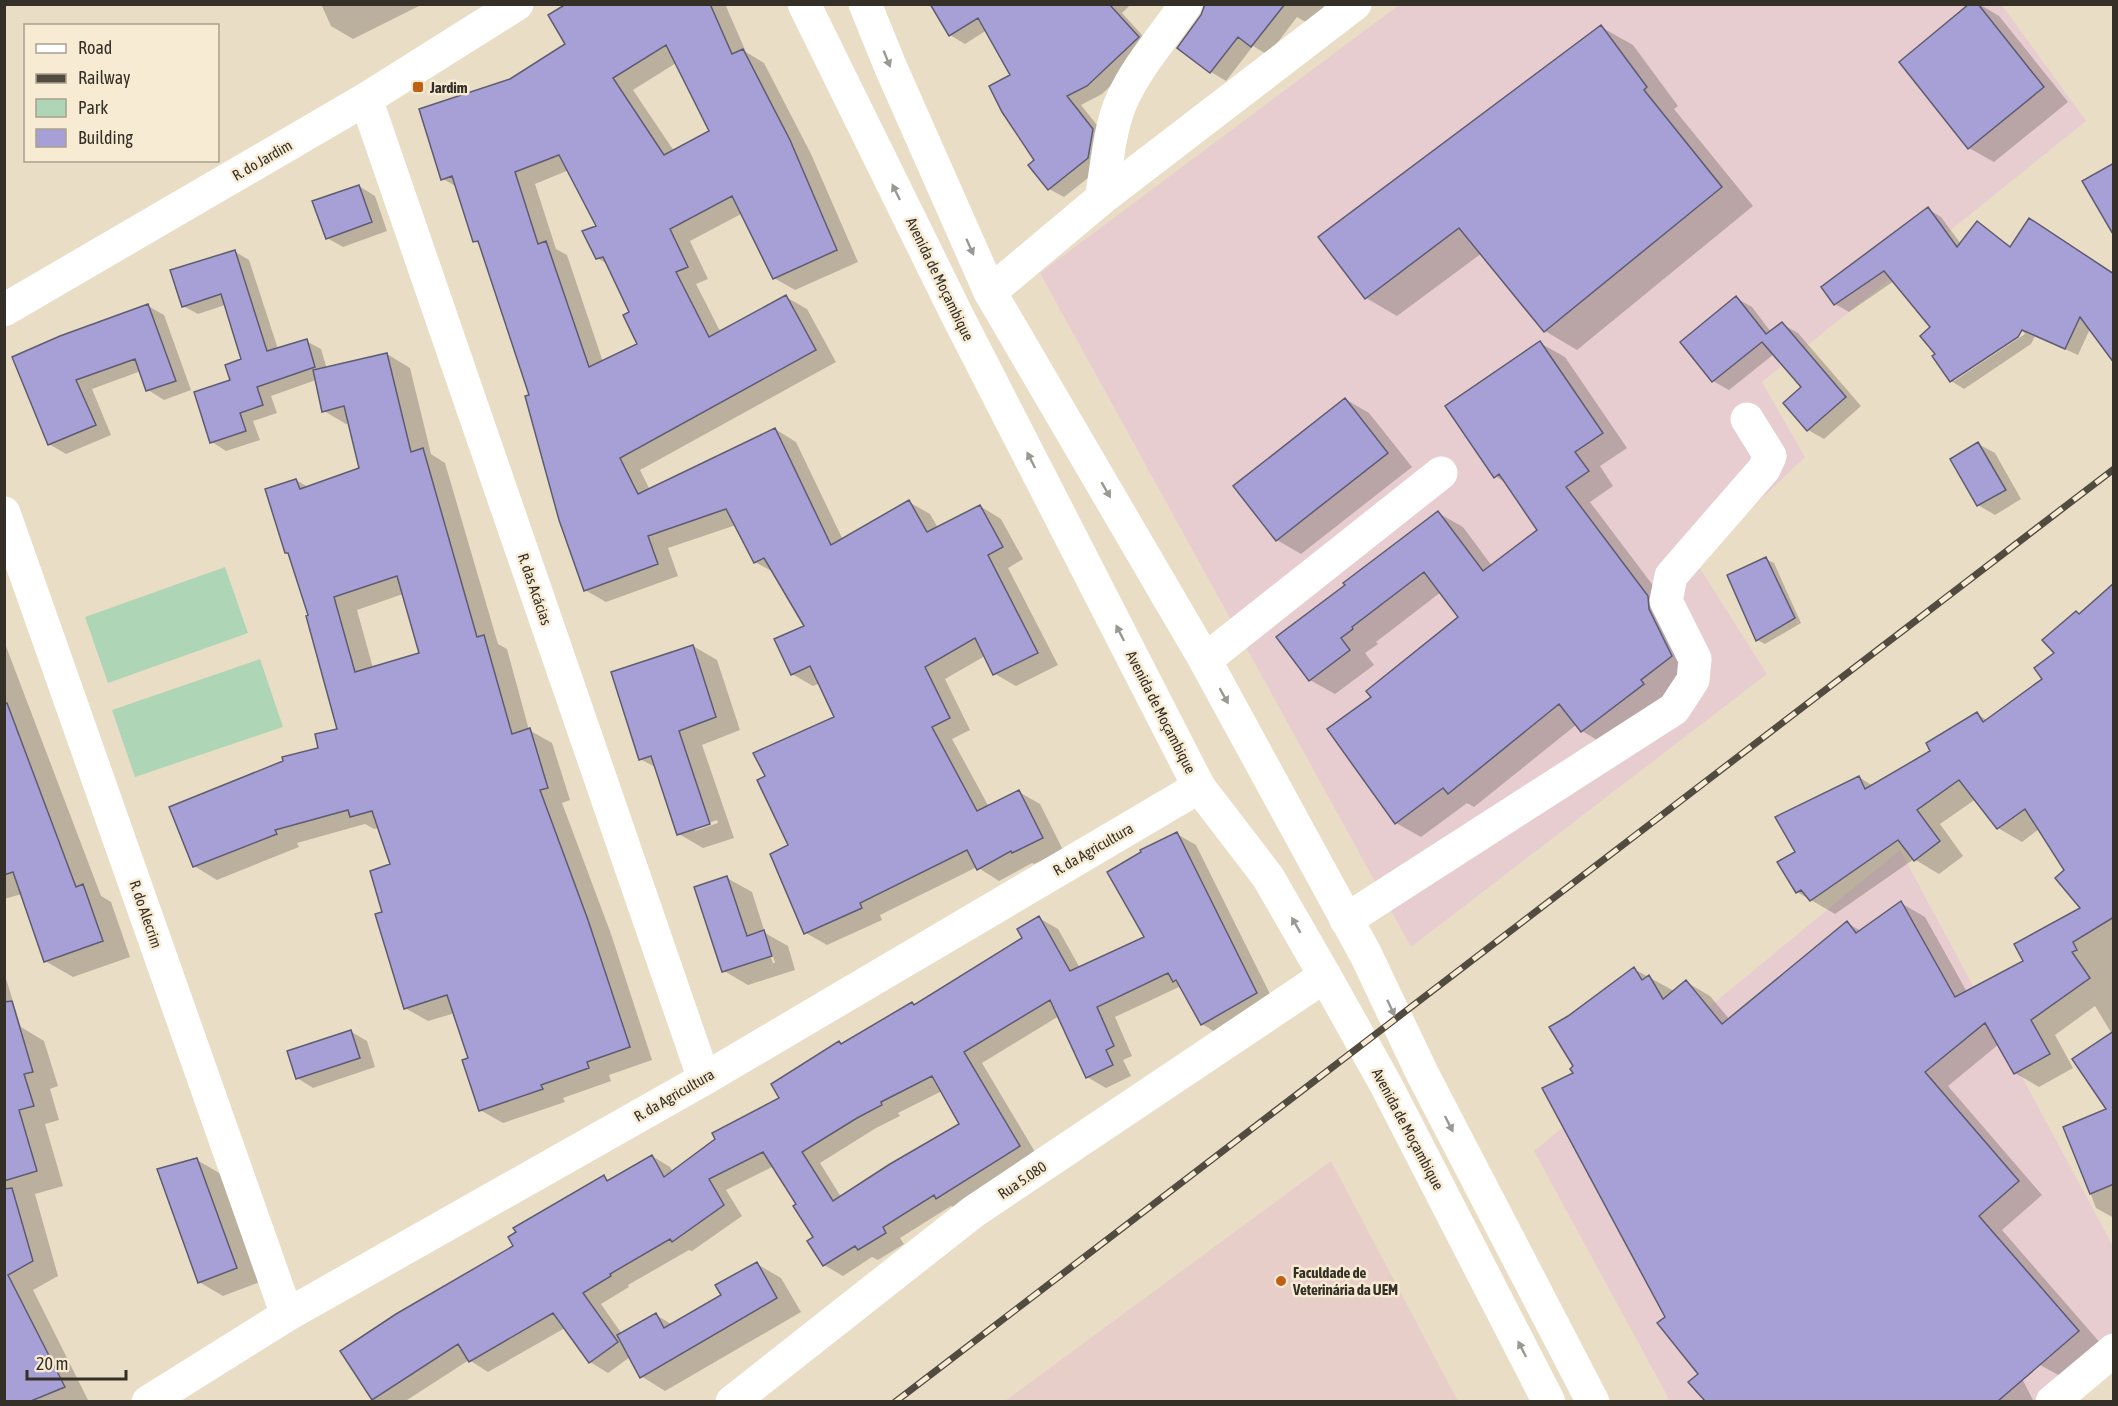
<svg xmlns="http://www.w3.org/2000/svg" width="2118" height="1406" viewBox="0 0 2118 1406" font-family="'Asap Condensed',sans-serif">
<rect width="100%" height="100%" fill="#eaddc6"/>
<!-- industrial -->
<path fill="#e8cdd0" d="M1399 5H2002L2086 121 1762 382 1805 457 1696 562 1767 674 1411 947 1040 273Z
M1900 850 2113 1246V1353L2056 1401H1670L1534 1151Z"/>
<!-- education -->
<path fill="#e8cec9" d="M1331 1161 1458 1401H1005Z"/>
<!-- green -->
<path fill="#add5b6" d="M225 567 248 633 108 683 85 617Z
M260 659 283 727 135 777 112 710Z"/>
<!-- shadow -->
<path fill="#0003" fill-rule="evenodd" d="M321 4H423L353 39 331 26Z
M569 4H725L746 52 764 63 811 154 858 262 795 290 774 278 743 213 690 241 708 279 696 284 721 333 786 297 807 309 836 362 640 470 650 490 775 429 796 442 843 540 909 502 930 514 938 528 980 506 1001 519 1023 559 1008 568 1058 665 1016 686 995 674 985 656 945 679 970 730 952 739 989 807 1019 792 1040 804 1063 850 1034 864 1032 863 999 881 977 867 880 915 882 920 827 945 806 933 790 846 767 777 836 717 820 683 813 686 792 674 806 627 775 573 755 562 736 525 668 548 678 576 606 602 585 590 531 396 481 245 475 241 457 187 443 179 511 80 567 45ZM676 63 711 131 674 151 633 90ZM569 170 598 227 597 258 609 265 631 313 639 345 603 362 567 255 556 249 535 184Z
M948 4H1131L1122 13 1152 46 1102 94 1081 105 1108 139 1103 166 1064 197 1049 189 1012 75 987 30 965 44 950 35Z
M1206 4H1326L1309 24 1297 17 1268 55 1253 46 1226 81 1211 72 1179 47 1203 15Z
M1971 4H1979L1999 16 2068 102 1994 162 1969 148Z
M1601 27 1633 45 1678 106 1674 109 1753 206 1577 350 1545 331 1482 253 1397 316 1366 298Z
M359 186 375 196 387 231 343 247 327 238Z
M1928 209 1941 217 1961 244 1977 223 2012 247 2030 220 2090 329 2078 355 2035 336 2031 344 1964 389 1951 381 1937 354 1932 327 1894 281 1849 312 1835 304 1823 287ZM2023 331 2025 334 1954 381V378Z
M234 251 249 260 278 349 306 341 321 349 327 369 387 354 410 368 431 454 445 463 498 644 507 649 529 730 552 743 570 800 562 803 611 934 652 1060 609 1075 611 1081 563 1098 565 1102 503 1123 480 1110 470 1059 455 1013 428 1021 405 1008 384 913 392 865 379 828 374 829 365 824 297 843 299 847 217 880 194 866 339 730 310 616 290 554 287 552 296 480 308 487 361 469 349 423 346 424 324 411 316 380 271 396 277 413 253 421 260 440 226 451 212 442 232 381 243 360 225 305 198 314 183 306ZM403 594 421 654 373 668 357 610Z
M1736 298 1752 307 1771 332 1782 324 1798 333 1861 406 1824 439 1808 430 1803 387 1774 354 1729 390 1713 381Z
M148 306 164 315 191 390 164 400 148 390 141 371 92 389 111 435 66 454 49 444 14 358Z
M1540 343 1565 357 1627 448 1600 466 1613 486 1590 502 1673 612 1697 670 1607 746 1582 731 1576 725 1474 807 1467 803 1421 837 1396 823 1373 697 1460 617 1441 592 1376 642 1378 644 1365 653 1374 665 1335 694 1310 680 1278 637 1438 513 1463 527 1492 566 1539 531 1506 483 1495 476Z
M1345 399 1369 413 1412 467 1301 554 1277 540Z
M1978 444 1995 453 2021 499 1995 515 1978 505Z
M1766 559 1774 563 1801 623 1765 644 1757 640Z
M2114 585V1218L2096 1208 2065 1127 2108 1109 2112 1034 2095 1006 2055 1035 2073 1068 2039 1087 2015 1073 1999 1044 1948 1086 2042 1195 2002 1230 2102 1345 2064 1378 2040 1365 2034 1354 2015 1365 2034 1402H1707L1690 1382 1700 1374 1666 1318 1575 1074 1569 1017 1634 969 1674 991 1686 982 1710 996 1730 1020 1847 923 1861 931 1901 903 1925 917 1967 992 2025 962 2082 908 2066 871 2039 829 2022 842 1998 828 1976 799 1940 824 1963 856 1939 874 1914 859 1835 914 1797 892V852L1859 777 1873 786 1932 752 1977 714 1987 720 2044 680 2056 654 2080 615Z
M4 641 101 896 111 902 130 957 73 977 45 961 22 894 4 899Z
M693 646 717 660 740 730 702 745 734 838 703 848 679 834 657 768 640 759ZM717 820 718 823 695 831V828Z
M1177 834 1196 845 1275 1004 1220 1035 1202 1024 1181 986 1115 1017 1132 1056 1123 1060 1131 1076 1106 1088 1087 1077 1059 1016 982 1063 1038 1157 956 1208 951 1206 900 1238 904 1244 878 1260 872 1257 843 1276 824 1265 809 1241 815 1238 798 1204 774 1166 726 1190 742 1216 692 1251 689 1250 628 1285 629 1287 601 1304 622 1334 656 1315 673 1325 723 1296 757 1264 781 1278 801 1312 665 1391 641 1376 630 1357 608 1373 590 1362 565 1328 488 1372 469 1360 404 1402H378L373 1399 515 1247 604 1177 610 1181 652 1156 670 1167 673 1172 781 1098 839 1043 843 1045 915 1006 1024 938 1039 918 1058 929 1080 968 1146 937ZM942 1091 962 1124 841 1197 820 1163 876 1128 900 1116 898 1113Z
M727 878 752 892 765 933 788 946 795 970 748 985 724 971ZM767 947H770L775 963H773Z
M4 972 21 1027 44 1041 58 1086 50 1089 59 1120 45 1124 63 1186 35 1194 58 1276 33 1290 89 1402H4Z
M350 1031 367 1041 375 1067 313 1088 297 1078Z
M197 1160 221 1174 260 1282 223 1296 199 1282Z"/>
<!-- building -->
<path fill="#a7a0d7" stroke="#5e5c71" stroke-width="1.5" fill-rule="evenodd" d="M566 4H710L732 54 743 49 790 140 837 250 773 279 732 196 670 229 688 267 676 272 709 337 786 295 816 350 620 458 638 494 775 428 831 545 909 500 927 532 980 505 1003 547 988 555 1038 653 993 675 975 638 925 667 950 718 932 727 977 811 1019 790 1043 838 1012 853 1011 851 977 870 967 850 860 903 862 908 804 934 770 854 788 845 757 780 765 776 753 753 834 717 810 666 791 675 774 639 804 626 764 558 754 563 726 509 648 536 658 564 584 591 559 520 525 396 529 395 478 241 473 242 452 176 441 180 419 109 510 79 565 44 548 15ZM666 45 709 131 664 155 613 78ZM559 155 596 226 582 231 596 259 603 257 629 312 623 315 637 344 589 367 546 241 538 244 515 172Z
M930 4H1109L1139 37 1087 86 1067 96 1093 129 1088 158 1048 190 1028 165 1034 160 1002 112 989 86 1010 75 978 18 949 36Z
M1205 4H1285L1251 47 1238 37 1210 73 1177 48 1201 15Z
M1969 4H1978L2044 87 1968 149 1899 62Z
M1601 25 1647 87 1644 90 1722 187 1544 332 1459 228 1365 299 1318 237Z
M2114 163V236L2082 181Z
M359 185 372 222 326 239 312 201Z
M1928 207 1957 247 1977 221 2010 247 2029 218 2114 274V363L2080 317 2065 349 2022 330 2018 337 1950 382 1932 356 1935 354 1920 336 1930 327 1884 271 1834 305 1821 287Z
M235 250 267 351 307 339 315 367 257 387 263 405 240 413 246 431 210 443 194 392 230 380 225 365 241 359 221 294 182 307 170 270Z
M1736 296 1766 334 1782 322 1846 397 1807 431 1783 403 1801 387 1762 342 1712 382 1680 342Z
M148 304 176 381 146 391 135 359 76 380 96 425 48 445 12 357 60 336Z
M1540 341 1603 433 1575 452 1589 471 1566 487 1648 596 1649 609 1672 656 1641 680 1644 684 1581 732 1559 704 1448 794 1443 788 1395 824 1327 729 1371 697 1366 691 1458 617 1424 572 1352 627 1353 629 1341 638 1350 650 1309 681 1276 637 1345 585 1343 583 1438 511 1483 571 1537 530 1499 474 1494 478 1445 406Z
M387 353 411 452 423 448 477 637 484 635 512 734 530 728 548 788 540 790 588 920 630 1047 587 1062 589 1068 541 1085 543 1089 479 1111 462 1060 468 1058 447 995 404 1009 375 914 382 912 370 871 390 864 372 811 350 817 348 810 275 830 277 834 193 867 169 807 283 761 282 757 318 748 315 734 337 729 306 616 308 615 288 553H285L265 489 296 479 300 489 359 468 344 406 322 412 313 370ZM397 576 419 653 355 672 334 597Z
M1345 398 1388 453 1276 541 1233 486Z
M1978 442 2006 490 1977 506 1950 459Z
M1766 557 1795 618 1756 641 1727 575Z
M2114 583V917L2073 942 2077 950 2072 952 2090 978 2031 1020 2050 1054 2014 1074 1985 1023 1925 1072 2019 1181 1979 1216 2079 1331 1998 1401H1705L1688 1382 1698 1374 1657 1323 1665 1317 1542 1088 1573 1073 1570 1069 1573 1066 1549 1027 1568 1016 1634 967 1642 980 1649 975 1663 999 1686 980 1722 1024 1847 921 1856 933 1901 901 1955 997 2023 961 2014 944 2080 908 2055 878 2064 870 2025 809 1997 829 1959 780 1917 810 1940 841 1914 861 1898 840 1810 901 1801 890 1796 893 1777 862 1795 852 1775 817 1859 776 1865 789 1930 751 1926 743 1977 712 1983 722 2042 679 2034 668 2054 653 2042 640 2076 611 2079 614Z
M693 645 716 717 679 731 710 824 677 835 651 756 639 760 611 672Z
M4 703H7L76 887 83 884 103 941 44 962 13 872 4 875Z
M1177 832 1257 993 1201 1025 1176 980 1173 982 1168 973 1097 1007 1114 1046 1106 1050 1113 1065 1086 1078 1050 1000 964 1052 1020 1146 936 1199 934 1195 883 1227 886 1233 858 1250 855 1246 823 1266 807 1241 813 1237 793 1206 796 1204 763 1152 709 1179 724 1205 672 1242 670 1239 610 1274 611 1276 583 1293 618 1342 589 1363 553 1313 469 1362 458 1344 372 1400 340 1351 396 1314 513 1246 508 1237 516 1232 513 1228 604 1175 607 1181 652 1155 664 1177 715 1139 712 1133 779 1098 771 1084 839 1041 841 1044 912 1002 914 1005 1022 938 1017 929 1039 916 1070 971 1144 937 1107 872 1141 852 1140 850ZM932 1076 959 1124 890 1164 833 1201 802 1152 857 1118 882 1105 881 1102Z
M727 876 747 936 764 930 772 956 722 972 694 887Z
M12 1001 33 1072 24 1074 34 1106 19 1110 37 1171 4 1181V1002Z
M351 1030 360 1058 296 1079 287 1051Z
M2114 1031V1184L2090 1194 2063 1127 2106 1109 2072 1059Z
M197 1158 237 1268 198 1283 157 1169Z
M12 1188 33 1261 8 1275 65 1387 31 1401H4V1189Z
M757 1262 777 1298 640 1378 617 1335 656 1313 664 1328 721 1295 715 1285Z"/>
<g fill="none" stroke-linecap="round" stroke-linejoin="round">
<!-- minor -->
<path stroke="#fff" stroke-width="33" d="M366 99 704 1079
M1101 199C1107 168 1109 128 1122 100 1137 66 1165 35 1186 4
M990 292 1101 199 1355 4
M4 310 366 99 517 4
M4 513 287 1315
M1205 660 1441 473
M1346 920 1674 709 1693 680 1695 659 1666 601 1671 576 1764 469 1770 456 1747 419
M148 1402 287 1315 704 1079 1199 787
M732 1402 973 1212 1325 976
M2052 1402 2114 1350"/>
<!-- highway -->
<path stroke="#fff" stroke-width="33" d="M804 4 958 317 1199 787 1268 877 1325 976 1386 1085 1549 1402
M865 4 891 68 990 292 1205 660 1366 955 1422 1073 1593 1402"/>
<defs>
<path id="rail" d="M895 1402 2114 469"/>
</defs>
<!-- rail casing -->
<use href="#rail" stroke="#514b40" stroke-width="7"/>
<!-- rail -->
<use href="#rail" stroke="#f7ebd3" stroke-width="4.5" stroke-dasharray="14" stroke-linecap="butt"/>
</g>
<!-- one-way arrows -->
<defs><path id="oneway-solid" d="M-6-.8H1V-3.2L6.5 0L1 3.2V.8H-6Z" transform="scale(1.5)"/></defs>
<g fill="#9a9893">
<use href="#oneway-solid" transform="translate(887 59) rotate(68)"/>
<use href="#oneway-solid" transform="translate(896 192) rotate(-116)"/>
<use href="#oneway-solid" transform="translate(970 247) rotate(66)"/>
<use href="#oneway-solid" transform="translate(1031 460) rotate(-117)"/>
<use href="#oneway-solid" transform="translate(1106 490) rotate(60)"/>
<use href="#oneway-solid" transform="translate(1120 633) rotate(-117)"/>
<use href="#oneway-solid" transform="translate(1224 696) rotate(61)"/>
<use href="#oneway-solid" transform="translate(1296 925) rotate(-120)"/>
<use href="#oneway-solid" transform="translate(1391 1008) rotate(65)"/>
<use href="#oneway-solid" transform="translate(1449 1124) rotate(63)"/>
<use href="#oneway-solid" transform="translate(1522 1349) rotate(-117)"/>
</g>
<!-- markers -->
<g fill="#bf6115" stroke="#f7ebd3" stroke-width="2">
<rect x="412" y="81" width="12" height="12" rx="3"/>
<circle cx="1281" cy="1281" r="6"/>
</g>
<g text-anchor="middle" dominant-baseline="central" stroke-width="5" stroke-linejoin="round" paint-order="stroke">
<!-- poi labels -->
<g font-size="15" font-weight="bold" fill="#353027" stroke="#f7ebd3" text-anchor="start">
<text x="430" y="87">Jardim</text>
<text x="1293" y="1272">Faculdade de<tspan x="1293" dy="17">Veterinária da UEM</tspan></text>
</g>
<!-- street labels -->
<g font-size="15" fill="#353027" stroke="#f7ebd3">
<text transform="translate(262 160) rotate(-30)">R. do Jardim</text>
<text transform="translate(940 279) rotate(64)">Avenida de Moçambique</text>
<text transform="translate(535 589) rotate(71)">R. das Acácias</text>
<text transform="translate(1161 712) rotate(63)">Avenida de Moçambique</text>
<text transform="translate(1093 849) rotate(-30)">R. da Agricultura</text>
<text transform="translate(146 914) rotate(71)">R. do Alecrim</text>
<text transform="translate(674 1095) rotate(-30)">R. da Agricultura</text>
<text transform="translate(1408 1129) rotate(62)">Avenida de Moçambique</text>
<text transform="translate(1022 1180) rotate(-34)">Rua 5.080</text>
</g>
</g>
<!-- border -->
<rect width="2118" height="1406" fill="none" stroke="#353027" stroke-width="12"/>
<!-- legend -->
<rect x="24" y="24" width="195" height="138" fill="#f7ebd3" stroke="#a9a08e" stroke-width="1.5"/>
<rect x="36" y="44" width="30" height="9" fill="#ffffff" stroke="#a9a08e" stroke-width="1.5"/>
<text x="78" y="54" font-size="18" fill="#353027">Road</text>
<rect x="36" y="74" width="30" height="9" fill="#514b40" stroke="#a9a08e" stroke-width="1.5"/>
<text x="78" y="84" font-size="18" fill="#353027">Railway</text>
<rect x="36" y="99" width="30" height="18" fill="#add5b6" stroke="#a9a08e" stroke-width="1.5"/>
<text x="78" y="114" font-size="18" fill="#353027">Park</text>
<rect x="36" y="129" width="30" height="18" fill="#a7a0d7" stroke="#a9a08e" stroke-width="1.5"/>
<text x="78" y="144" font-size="18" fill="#353027">Building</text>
<!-- scale -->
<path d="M27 1370v9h99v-9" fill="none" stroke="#353027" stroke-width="3"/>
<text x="36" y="1370" font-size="18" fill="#353027" stroke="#f7ebd3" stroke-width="4.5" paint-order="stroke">20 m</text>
</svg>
